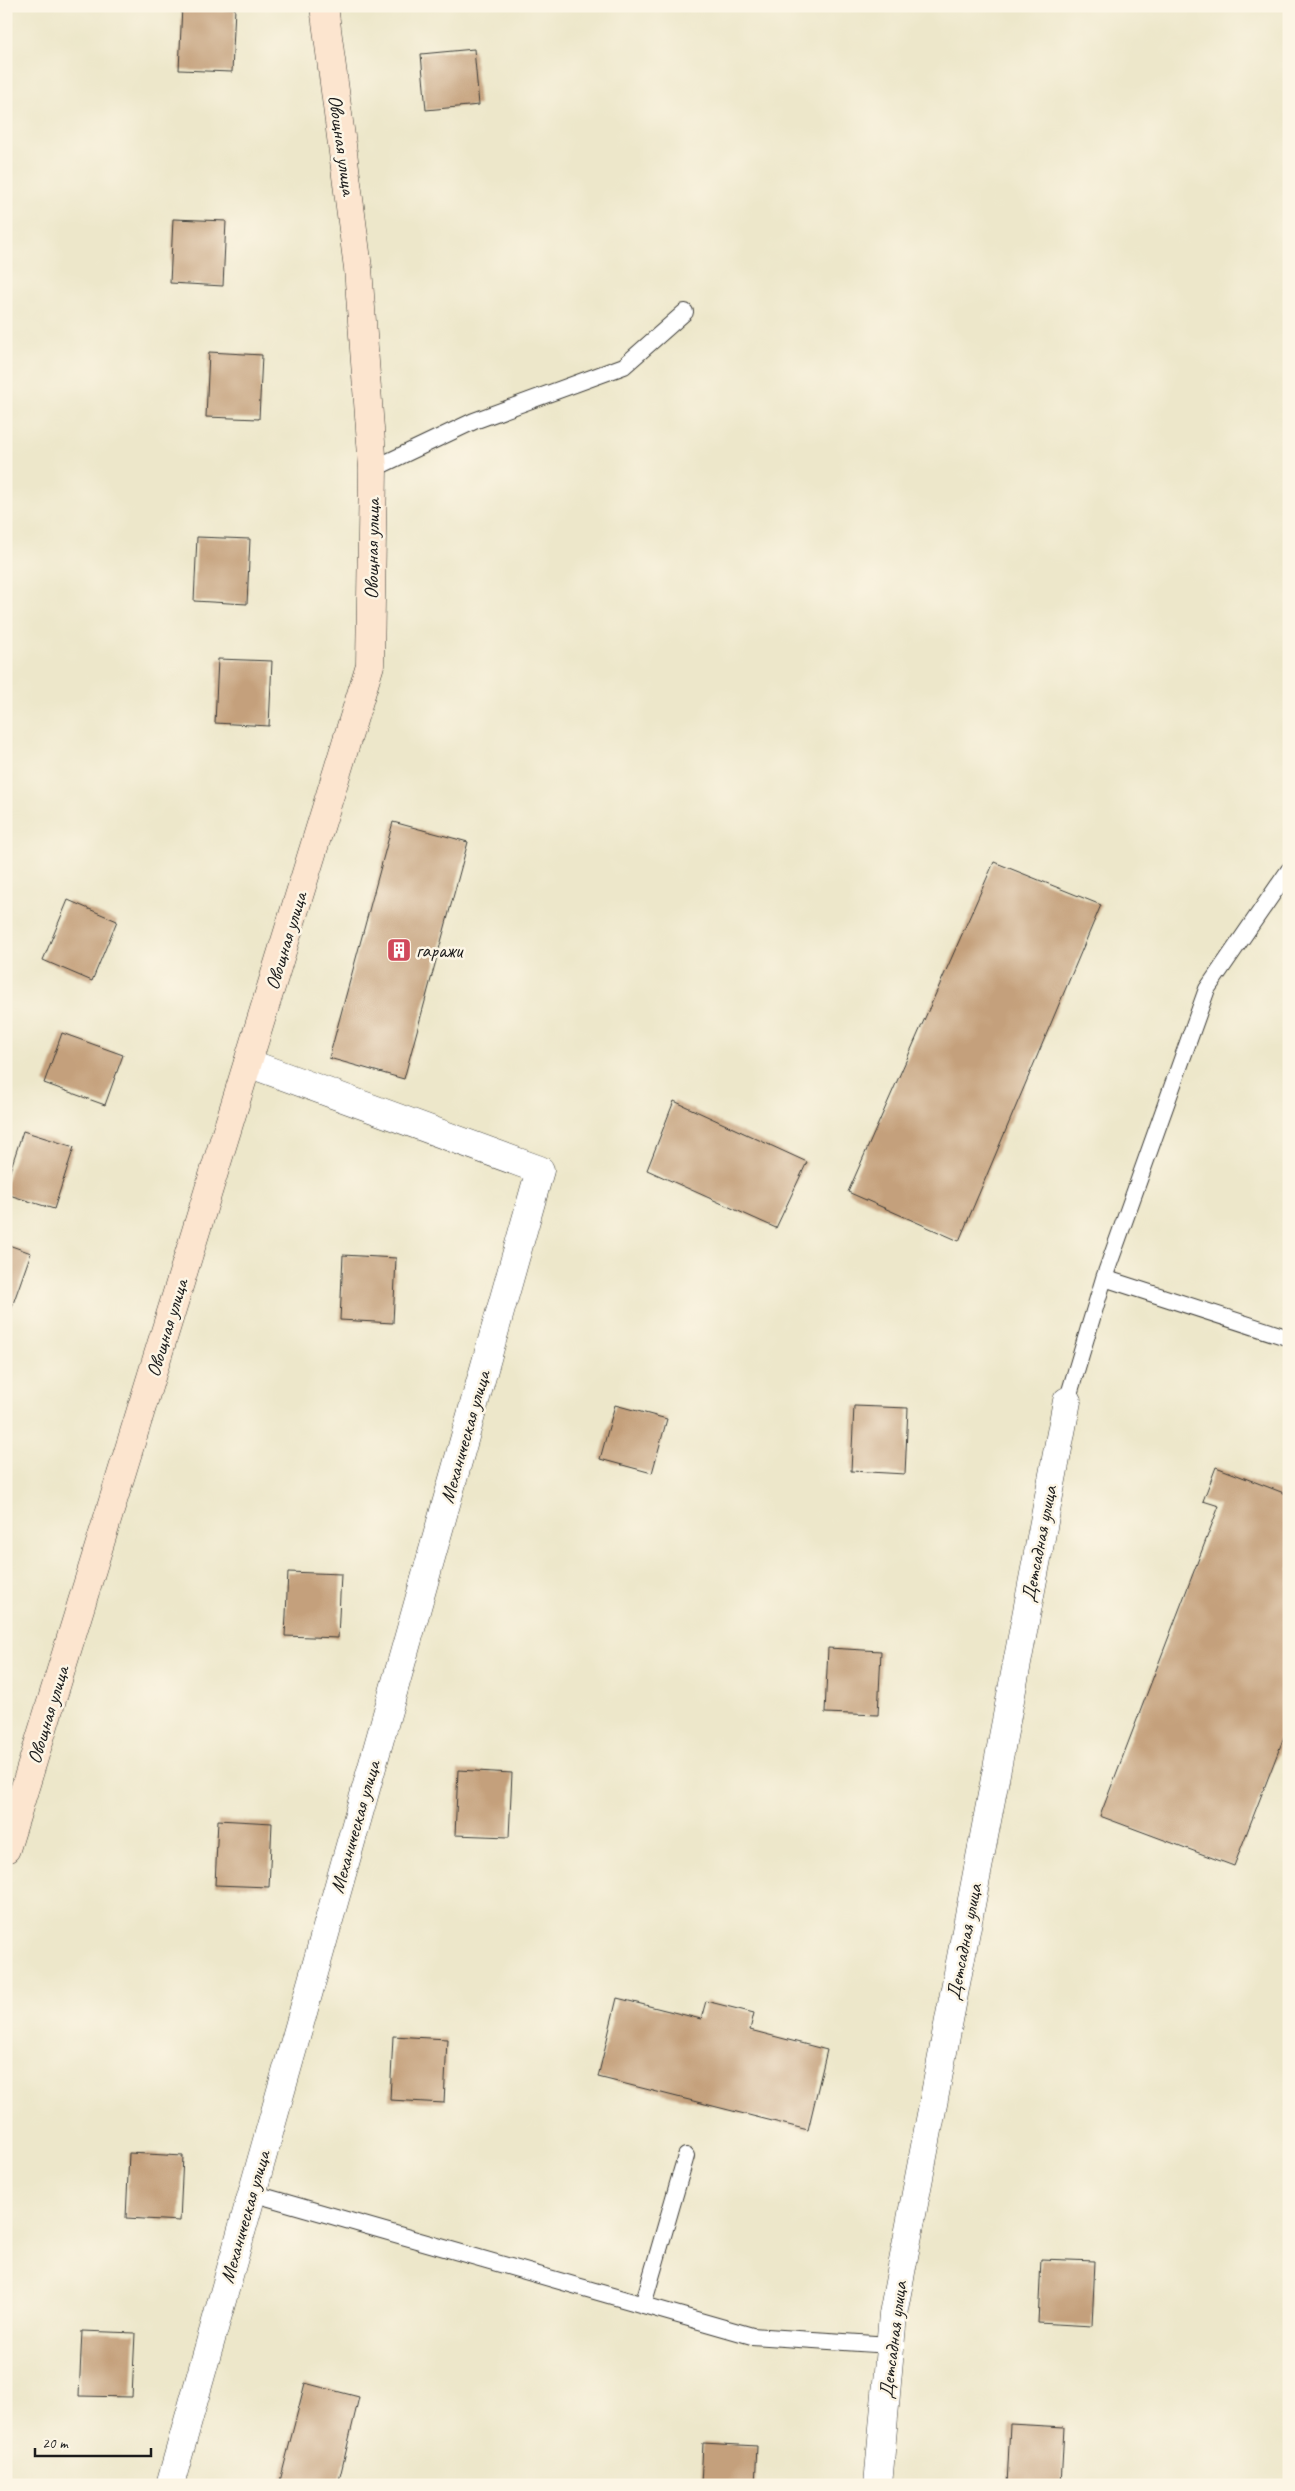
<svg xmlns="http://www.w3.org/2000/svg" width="1295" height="2491" viewBox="0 0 1295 2491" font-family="Caveat,sans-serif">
<rect width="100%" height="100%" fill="#fcf5e5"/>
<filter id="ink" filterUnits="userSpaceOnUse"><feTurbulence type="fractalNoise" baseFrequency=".02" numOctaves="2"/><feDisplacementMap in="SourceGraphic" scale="10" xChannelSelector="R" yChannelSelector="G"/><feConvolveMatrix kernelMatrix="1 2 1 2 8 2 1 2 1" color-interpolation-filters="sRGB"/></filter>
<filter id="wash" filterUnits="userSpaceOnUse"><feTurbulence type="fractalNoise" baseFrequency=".0096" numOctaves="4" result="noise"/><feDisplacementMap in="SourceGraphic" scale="20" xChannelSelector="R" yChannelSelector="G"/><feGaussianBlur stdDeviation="1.12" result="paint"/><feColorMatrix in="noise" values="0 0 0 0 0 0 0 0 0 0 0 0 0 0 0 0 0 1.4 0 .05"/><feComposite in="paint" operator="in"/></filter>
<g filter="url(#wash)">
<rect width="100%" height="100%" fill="#ede7ca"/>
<g id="blocks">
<!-- building -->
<path fill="#c4a07c" d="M182 6 235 8 232 72 179 70Z
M474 49 479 105 426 110 421 54Z
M173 219 226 221 223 286 170 283Z
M209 352 262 355 259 419 206 417Z
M197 537 250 539 247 604 194 601Z
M218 659 272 661 269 726 215 723Z
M393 822 468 842 404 1079 329 1058Z
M994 862 1101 905 959 1241 848 1192Z
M68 900 117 921 92 981 43 960Z
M62 1033 123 1055 105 1105 44 1083Z
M674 1101 807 1162 776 1228 647 1170Z
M23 1131 74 1147 54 1209 6 1194V1183Z
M6 1244 31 1253 9 1315 6 1314Z
M343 1255 396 1258 393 1323 340 1320Z
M6 1345 10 1346 7 1361H6Z
M615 1405 667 1419 652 1473 600 1459Z
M854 1406 908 1408 905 1474 851 1471Z
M1216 1467 1289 1495V1724L1234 1866 1100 1816 1219 1506 1203 1501Z
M288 1572 341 1574 338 1638 285 1636Z
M828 1648 881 1651 878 1715 825 1713Z
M458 1770 512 1773 509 1837 455 1835Z
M218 1820 272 1823 269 1887 215 1885Z
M617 1998 701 2019 706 2001 754 2013 750 2030 827 2050 808 2130 598 2077Z
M393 2036 447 2039 444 2103 390 2100Z
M129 2153 183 2156 180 2221 126 2218Z
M1041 2259 1095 2261 1092 2326 1038 2323Z
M82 2331 135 2333 132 2397 79 2396Z
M305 2383 359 2397 338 2485H279Z
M1010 2424 1064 2427 1061 2485H1007Z
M703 2443 757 2446 755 2485H701Z"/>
</g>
</g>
<g filter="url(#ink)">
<use href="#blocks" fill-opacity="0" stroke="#3b3a36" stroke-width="1"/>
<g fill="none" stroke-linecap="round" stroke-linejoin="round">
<defs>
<path id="lane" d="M373 469 474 421 624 366 685 312
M1104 1278 1289 1338
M1067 1401 1104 1278 1207 989 1289 870
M252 2193 752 2336 890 2345
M643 2305 686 2156"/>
<path id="street" d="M170 2485 540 1170 248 1063
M878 2485 893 2314 1067 1401"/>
<path id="secondary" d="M6 1849 370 665 373 469 358 268 324 6"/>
</defs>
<!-- lane casing -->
<use href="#lane" stroke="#3b3a36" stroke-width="18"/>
<!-- street casing -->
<use href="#street" stroke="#3b3a36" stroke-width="29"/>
<!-- secondary casing -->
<use href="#secondary" stroke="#3b3a36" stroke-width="29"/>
<!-- lane -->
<use href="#lane" stroke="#fff" stroke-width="16"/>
<!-- street -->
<use href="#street" stroke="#fff" stroke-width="28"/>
<!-- secondary -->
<use href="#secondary" stroke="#fce5cf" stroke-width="28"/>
</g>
</g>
<!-- icons -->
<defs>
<symbol id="building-square" viewBox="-11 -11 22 22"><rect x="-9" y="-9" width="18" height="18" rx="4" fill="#d1495b" stroke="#fcf5e5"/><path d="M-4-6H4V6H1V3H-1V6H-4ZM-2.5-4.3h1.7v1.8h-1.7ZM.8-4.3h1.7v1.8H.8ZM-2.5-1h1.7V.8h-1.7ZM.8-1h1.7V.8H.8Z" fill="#fff"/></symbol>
</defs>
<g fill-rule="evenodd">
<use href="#building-square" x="385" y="936" width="28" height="28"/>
</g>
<g text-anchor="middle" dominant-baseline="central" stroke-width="5" stroke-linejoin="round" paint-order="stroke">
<!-- street labels -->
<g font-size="20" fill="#1c1c1c" stroke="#fcf5e5">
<text transform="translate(342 145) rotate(82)">Овощная улица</text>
<text transform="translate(372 549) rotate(-89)">Овощная улица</text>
<text transform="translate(286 941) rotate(-73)">Овощная улица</text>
<text transform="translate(167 1328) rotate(-73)">Овощная улица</text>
<text transform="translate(465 1437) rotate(-74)">Механическая улица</text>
<text transform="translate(1039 1544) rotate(-79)">Детсадная улица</text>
<text transform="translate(48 1715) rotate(-73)">Овощная улица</text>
<text transform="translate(355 1827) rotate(-74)">Механическая улица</text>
<text transform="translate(964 1942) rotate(-79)">Детсадная улица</text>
<text transform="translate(245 2217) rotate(-74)">Механическая улица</text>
<text transform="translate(893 2340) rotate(-83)">Детсадная улица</text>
</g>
<!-- poi labels -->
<g font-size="20" fill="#1c1c1c" stroke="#fcf5e5" text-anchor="start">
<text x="416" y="950">гаражи</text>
</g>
</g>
<!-- margin -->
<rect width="1295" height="2491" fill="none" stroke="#fcf5e5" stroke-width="25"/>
<!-- scale -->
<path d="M35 2448v8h116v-8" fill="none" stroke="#1c1c1c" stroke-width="2.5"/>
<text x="42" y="2448" font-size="15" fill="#1c1c1c" stroke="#fcf5e5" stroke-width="4" paint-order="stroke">20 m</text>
</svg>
